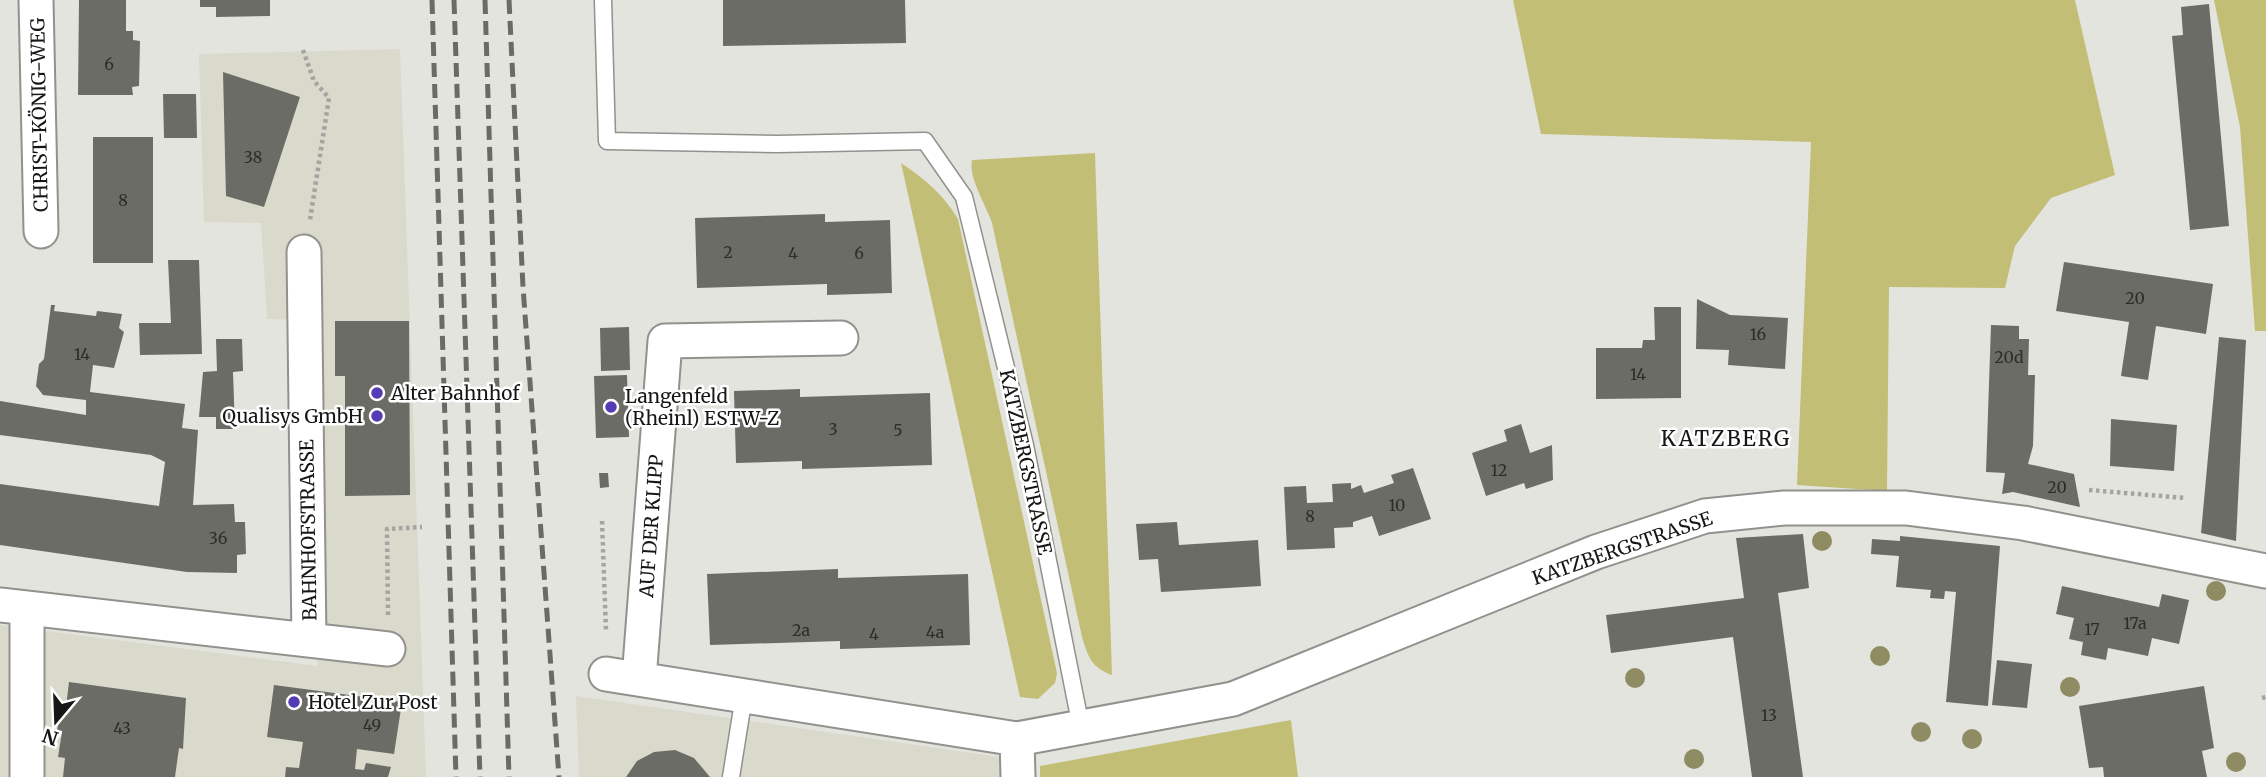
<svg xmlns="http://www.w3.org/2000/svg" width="2266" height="777" viewBox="0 0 2266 777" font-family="Merriweather,serif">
<rect width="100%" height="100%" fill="#e4e4df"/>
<!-- built -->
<path fill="#d9d9cc" d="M400 49 426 777H0V625L318 666 297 320 267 319 261 223 204 222 199 54Z
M576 696 1000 757 1001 777H579Z"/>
<!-- green -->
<path fill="#c2be76" d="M1513 0H2075L2115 175 2051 198 2015 246 2005 288 1889 287 1887 491 1797 485 1811 142 1541 134Z
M2214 0H2266V331H2255L2240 127Z
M1095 153 1112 675C1092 668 1088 657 1082 637L992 223C986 205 968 177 972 160Z
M901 163C925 179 943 194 958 219L1057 673 1055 683 1038 699 1020 697Z
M1291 720 1298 777H1040V766Z"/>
<!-- building -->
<path fill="#6c6c67" d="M79 0H126V31H133V40L140 41 139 86 132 87 133 95H78Z
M200 0H270V16L216 17V7H200Z
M723 0H905L906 43 723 46Z
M2209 4 2229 226 2190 230 2172 36 2183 35 2181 7Z
M223 72 300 97 264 207 226 196Z
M163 94H196L197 138H164Z
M93 137H153V263H93Z
M825 214V222L890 220 892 293 827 295V284L697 288 695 218Z
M168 260H199L202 354 140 355 139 323H171Z
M2064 262 2213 284 2206 334 2156 326 2148 380 2121 376 2129 322 2056 311Z
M1697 299 1730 315 1788 318 1785 369 1728 365 1729 350 1696 349Z
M51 305H55L54 311 96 316 97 311 122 314 119 328 124 332 114 368 93 365 90 392 185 404 182 428 198 430 193 505 234 504 235 522H245L246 554 237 555V573L187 572 0 545V484L159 506 165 462 151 455 0 435V401L86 415V400L43 395 36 386 39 364 44 359Z
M1654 307H1681V398L1596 399V348H1642L1643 340H1655Z
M335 321H409L410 495 345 496V376H335Z
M1991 325 2019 326V339H2029L2028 375H2035L2033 446 2028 464 2074 474 2080 507 2013 492 2002 494 2005 473 1986 472Z
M629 327 630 370 601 371 600 328Z
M2219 337 2246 340 2236 541 2201 533Z
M216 339H242L243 371 233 372 235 429H216V417H199L203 372 217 371Z
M627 375 629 437 596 438 594 376Z
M800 389V397L930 393 932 465 802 469V461L736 463 734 391Z
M2111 419 2177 425 2174 471 2110 466Z
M1521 424 1530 453 1552 445 1553 480 1526 489 1524 483 1486 496 1472 453 1507 441 1504 430Z
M1413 468 1431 519 1379 536 1372 516 1353 522V527L1334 528 1335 548 1287 550 1284 487 1306 486 1307 503 1333 502 1332 484 1351 483V489L1361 485 1364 493 1394 483 1391 475Z
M599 473H608L609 487 600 488Z
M1177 522 1179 545 1258 540 1261 586 1161 592 1158 559 1139 560 1136 524Z
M1803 534 1809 588 1778 593 1803 777H1752L1733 637 1611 653 1606 615 1744 598 1736 538Z
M1900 536 2000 546 1988 706 1946 702 1956 592 1945 591 1944 599 1930 598 1931 590 1896 587 1899 556 1871 554 1872 539 1900 541Z
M838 569V578L968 574 970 645 840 649V641L710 645 707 574Z
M2062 586 2159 607 2162 594 2189 600 2179 644 2152 638 2148 656 2108 648 2106 660 2081 655 2083 642 2069 639 2074 618 2056 614Z
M1997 660 2032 664 2027 708 1992 705Z
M69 682 186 698 183 749 179 748 175 777H63L65 758 58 757 62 732 57 731 61 706 66 707Z
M274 685 402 702 394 754 357 749 355 769 364 770 366 763 391 767 388 777H285L286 767 299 768 303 742 267 737Z
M2204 686 2214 748 2202 751 2207 777H2104L2103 767 2089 768 2079 706Z
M675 750 694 758 710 777H626L637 761 654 752Z"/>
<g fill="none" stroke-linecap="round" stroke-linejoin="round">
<defs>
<path id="lane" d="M603 0 607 141 777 144 925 141 964 197 1025 445 1081 727
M731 777 744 696"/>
<path id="street" d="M36 0 41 231
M304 252 309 640
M0 605 388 649
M606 674 1017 739 1233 699 1596 552 1705 516 1784 508H1906L2023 523 2266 571
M639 679 665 341 841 338
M1017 739 1018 777
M27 777V608"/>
</defs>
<!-- lane casing -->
<use href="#lane" stroke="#92918d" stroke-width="19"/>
<!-- street casing -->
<use href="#street" stroke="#92918d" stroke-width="37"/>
<!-- path -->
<path stroke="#a4a4a0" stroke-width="4.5" stroke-dasharray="3.5 3.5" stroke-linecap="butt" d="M303 50 314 81 329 98 310 220
M2089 490 2185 498
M602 521 606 631
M388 615 387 529 422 527
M2262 698 2266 697"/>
<!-- lane -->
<use href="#lane" stroke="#fff" stroke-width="16"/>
<!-- street -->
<use href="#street" stroke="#fff" stroke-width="33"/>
<!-- rail -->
<path stroke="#6a6a67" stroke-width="5" stroke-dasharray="14 7" stroke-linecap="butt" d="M432 0 456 777
M454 0 480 777
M485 0 509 777
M509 0 523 287 559 777"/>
</g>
<!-- trees -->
<g fill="#8f8c64">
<circle cx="1822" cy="541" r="10"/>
<circle cx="2216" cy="591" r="10"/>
<circle cx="1880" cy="656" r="10"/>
<circle cx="1635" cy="678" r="10"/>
<circle cx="2070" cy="687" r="10"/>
<circle cx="1921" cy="732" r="10"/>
<circle cx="1972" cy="739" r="10"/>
<circle cx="1694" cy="759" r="10"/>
<circle cx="2236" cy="762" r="10"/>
</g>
<!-- markers -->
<g fill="#553cb4" stroke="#fff" stroke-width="2.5">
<circle cx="377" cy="393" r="7"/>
<circle cx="611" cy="407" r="7"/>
<circle cx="377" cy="416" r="7"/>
<circle cx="294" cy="702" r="7"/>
</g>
<g text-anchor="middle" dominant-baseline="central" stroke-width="5" stroke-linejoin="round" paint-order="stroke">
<!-- number labels -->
<g font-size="16" fill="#2c2c29">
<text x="109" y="64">6</text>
<text x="253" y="157">38</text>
<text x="123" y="200">8</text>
<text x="728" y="252">2</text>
<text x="793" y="253">4</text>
<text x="859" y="253">6</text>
<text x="2135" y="298">20</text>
<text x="1758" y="334">16</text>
<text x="82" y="354">14</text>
<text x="2009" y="357">20d</text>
<text x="1638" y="374">14</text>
<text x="833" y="429">3</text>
<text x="898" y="430">5</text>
<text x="1499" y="470">12</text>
<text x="2057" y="487">20</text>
<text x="1397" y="505">10</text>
<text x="1310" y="516">8</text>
<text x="218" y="538">36</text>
<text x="2135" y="623">17a</text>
<text x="2092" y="629">17</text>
<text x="801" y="630">2a</text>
<text x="935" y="632">4a</text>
<text x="874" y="634">4</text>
<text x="1769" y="715">13</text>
<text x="372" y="725">49</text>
<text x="122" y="728">43</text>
</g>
<!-- street labels -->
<g font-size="19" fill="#161614" stroke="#fff">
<text transform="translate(39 115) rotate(-91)">CHRIST-KÖNIG-WEG</text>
<text transform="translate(1026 462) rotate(78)">KATZBERGSTRASSE</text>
<text transform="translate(651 526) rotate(-86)">AUF DER KLIPP</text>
<text transform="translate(308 530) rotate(-91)">BAHNHOFSTRASSE</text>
<text transform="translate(1622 548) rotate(-19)">KATZBERGSTRASSE</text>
</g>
<!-- poi labels -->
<g font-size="19" fill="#161614" stroke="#fff" text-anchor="start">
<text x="391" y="393">Alter Bahnhof</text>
<text x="625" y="396">Langenfeld<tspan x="625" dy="22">(Rheinl) ESTW-Z</tspan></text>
<text x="363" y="416" text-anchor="end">Qualisys GmbH</text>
<text x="308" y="702">Hotel Zur Post</text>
</g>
<!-- neighbourhood labels -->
<g font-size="21" letter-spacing="2" fill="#161614" stroke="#fff">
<text x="1726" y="438">KATZBERG</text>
</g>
</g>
<!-- north arrow -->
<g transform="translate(56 721) rotate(199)" stroke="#ffffff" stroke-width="5" paint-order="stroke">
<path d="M0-5L12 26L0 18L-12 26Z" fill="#161614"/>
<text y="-10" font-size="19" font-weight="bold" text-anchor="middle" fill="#161614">N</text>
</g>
</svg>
